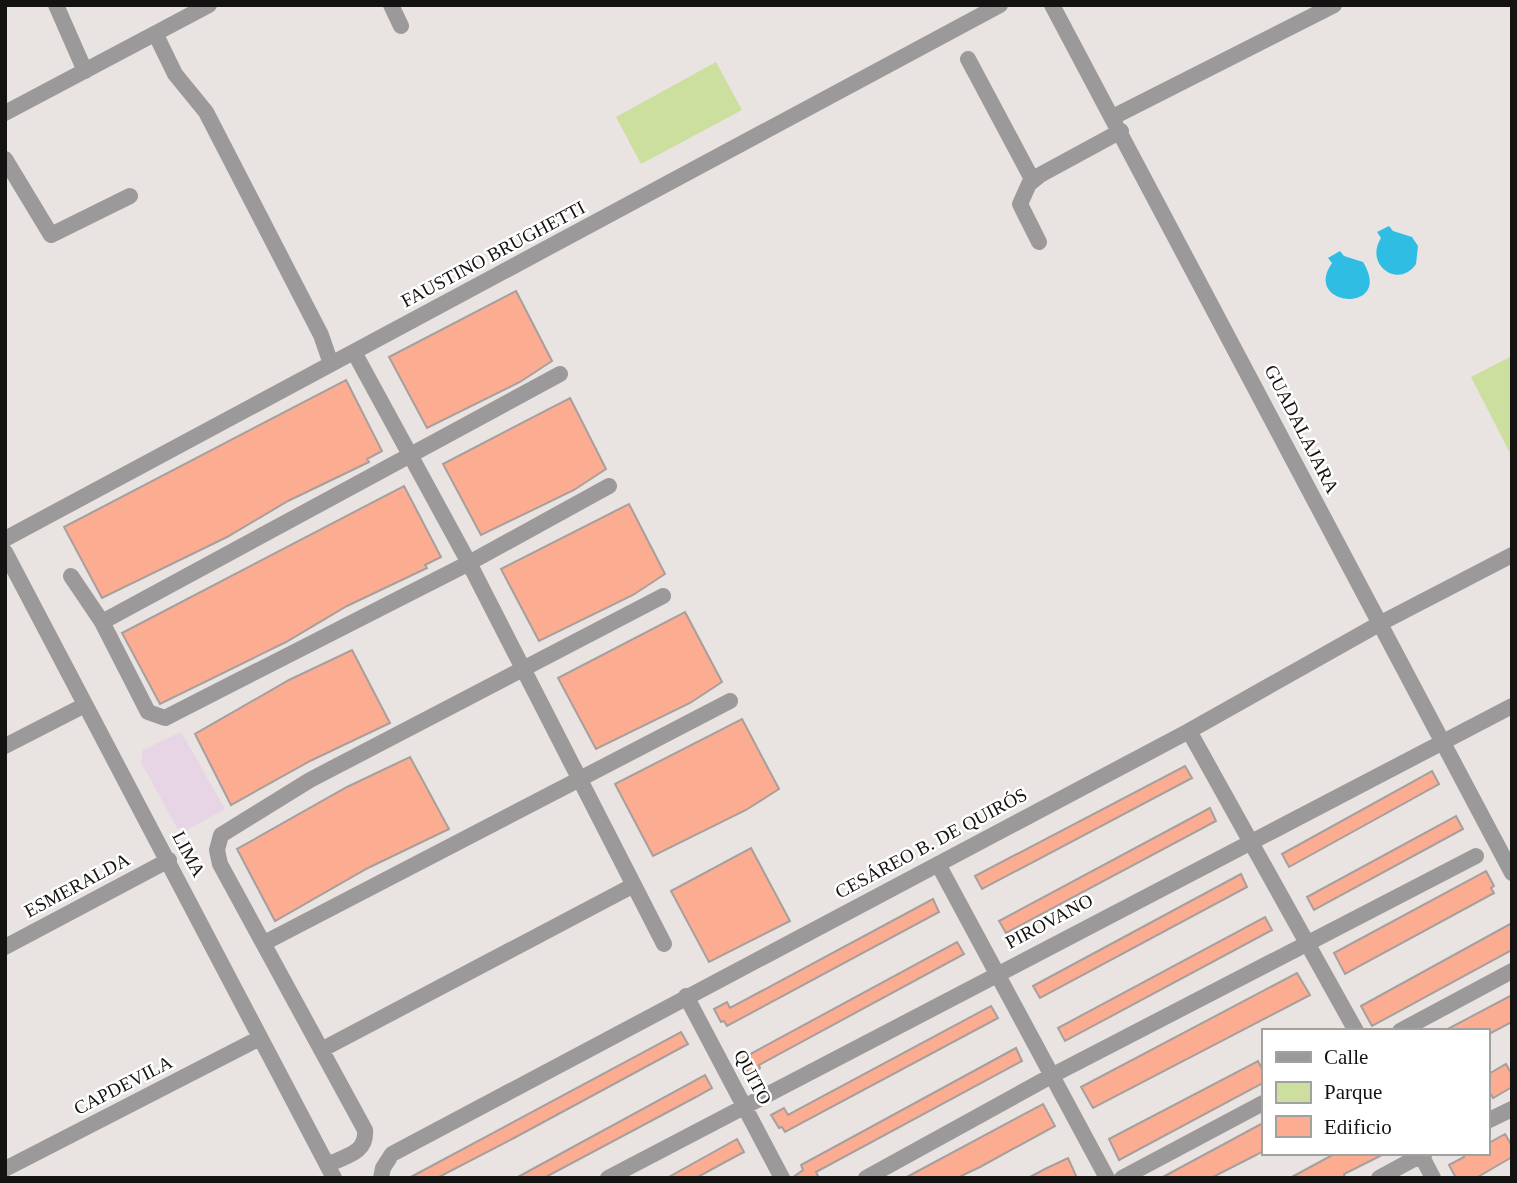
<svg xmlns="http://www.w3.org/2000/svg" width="1517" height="1183" viewBox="0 0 1517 1183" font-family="Georgia,serif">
<rect width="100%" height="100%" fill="#e9e3e1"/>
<!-- industrial -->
<path fill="#e7d4e4" d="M181 732 225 809 185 831 177 828 141 762 143 750Z"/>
<!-- green -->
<path fill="#ccdf9f" d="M716 62 742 110 641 164 616 117Z
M1512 356V457L1471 377Z"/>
<!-- water -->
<path fill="#2fbde4" d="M1389 226 1393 231 1412 237 1418 246 1416 264C1398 290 1364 264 1381 238L1377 232Z
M1340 251 1344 256 1363 262C1395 314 1301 308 1332 263L1328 258Z"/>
<!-- building -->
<path fill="#fcad91" stroke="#a69f9d" stroke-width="2" d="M516 291 552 361 520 382 427 428 389 357Z
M346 380 382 451 367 459 369 462 288 501 227 537 102 598 64 527Z
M570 398 606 469 574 490 481 535 443 464Z
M404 486 441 557 425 565 427 568 347 606 286 642 160 704 122 633Z
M629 504 665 574 633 595 539 641 501 569Z
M685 612 722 682 690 703 596 749 558 678Z
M352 650 390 723 310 761 231 805 195 734 289 680Z
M742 719 779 789 746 810 653 856 615 784Z
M410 757 449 829 368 868 275 921 237 849 347 787Z
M1185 766 1192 778 982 889 975 876Z
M1432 771 1439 784 1289 867 1282 854Z
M1210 808 1216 821 1006 933 999 921Z
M1456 816 1463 829 1314 910 1307 897Z
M751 848 790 921 709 962 671 891Z
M1486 871 1494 886 1491 888 1494 893 1345 974 1334 953Z
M1241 874 1247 887 1040 998 1033 986Z
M933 899 939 912 727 1026 724 1021 721 1022 714 1009 727 1002 730 1008Z
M1265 917 1272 930 1065 1041 1058 1028Z
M1512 923V950L1372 1026 1361 1006Z
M957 942 964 954 759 1065 760 1068 749 1074 743 1058Z
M1297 973 1310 995 1093 1108 1081 1087Z
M1512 995V1022L1487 1035V1031H1444Z
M991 1006 998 1018 785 1132 782 1127 779 1128 771 1115 784 1108 788 1115Z
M681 1032 688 1044 514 1138 437 1178H409Z
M1016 1048 1022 1061 816 1172 819 1178H792L803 1170 801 1165Z
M1258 1061 1263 1071V1083L1119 1160 1109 1139Z
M1506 1064 1512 1075V1087L1493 1098 1487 1087V1075Z
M705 1075 712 1088 696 1097 544 1178H516Z
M1043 1104 1055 1126 980 1167 957 1178H905Z
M1263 1123V1151L1256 1155 1211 1178H1161Z
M1505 1134 1512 1146V1157L1476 1178H1456L1449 1165 1464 1157 1462 1153H1487V1144Z
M737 1139 744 1152 727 1161 696 1178H667Z
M1336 1153H1386L1344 1174 1345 1178H1290Z
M1068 1158 1077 1178H1028L1045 1169Z"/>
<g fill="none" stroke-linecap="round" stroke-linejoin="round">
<!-- minor -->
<path stroke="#9c999a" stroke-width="16" d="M56 5 85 71
M391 5 401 26
M1052 5 1512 873
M156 35 175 74 206 112 321 335 331 364
M968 59 1033 181
M5 113 209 5
M1113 117 1334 5
M5 159 51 235 130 196
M1039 242 1020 204 1029 184 1040 175 1121 131
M354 352 469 563 664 944
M5 539 1000 5
M5 552 334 1178
M71 576 102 622 148 712 165 718 469 563 609 486
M102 622 560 374
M1189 731 1356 1031
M5 746 85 705
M938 864 1107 1178
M264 943 730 701
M5 947 169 860
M686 996 782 1178
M1400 1031 1512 971
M323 1049 634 885
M1487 1121 1512 1109
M1420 1153 1433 1178
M327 1165C346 1156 367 1153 365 1130L220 864 217 850 221 835 310 780 663 596
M5 1169 260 1038
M381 1178 383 1168 392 1154 1189 731 1379 624 1512 555
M608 1178 1512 706
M866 1178 1053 1075 1476 856
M1122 1178 1263 1103
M1379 1178 1425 1153"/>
</g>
<g text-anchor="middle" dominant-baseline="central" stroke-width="5" stroke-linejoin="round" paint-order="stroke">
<!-- street labels -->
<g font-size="19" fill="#151312" stroke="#fff">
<text transform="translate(493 254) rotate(-28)">FAUSTINO BRUGHETTI</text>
<text transform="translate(1302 429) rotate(63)">GUADALAJARA</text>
<text transform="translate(931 843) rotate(-28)">CESÁREO B. DE QUIRÓS</text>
<text transform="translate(189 854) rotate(62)">LIMA</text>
<text transform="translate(77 885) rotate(-28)">ESMERALDA</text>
<text transform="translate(1049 921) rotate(-28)">PIROVANO</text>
<text transform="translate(753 1077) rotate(62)">QUITO</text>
<text transform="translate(123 1085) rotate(-27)">CAPDEVILA</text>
</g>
</g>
<!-- border -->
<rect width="1517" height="1183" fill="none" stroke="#151312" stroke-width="14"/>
<!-- legend -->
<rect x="1262" y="1029" width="228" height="126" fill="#ffffff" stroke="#a1a1a0" stroke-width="2"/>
<rect x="1276" y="1052" width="35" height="10" fill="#9c999a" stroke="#a1a1a0" stroke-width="2"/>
<text x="1324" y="1064" font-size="21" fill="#151312">Calle</text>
<rect x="1276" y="1082" width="35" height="21" fill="#ccdf9f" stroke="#a1a1a0" stroke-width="2"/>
<text x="1324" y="1099" font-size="21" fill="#151312">Parque</text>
<rect x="1276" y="1116" width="35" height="21" fill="#fcad91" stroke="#a1a1a0" stroke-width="2"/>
<text x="1324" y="1134" font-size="21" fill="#151312">Edificio</text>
</svg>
